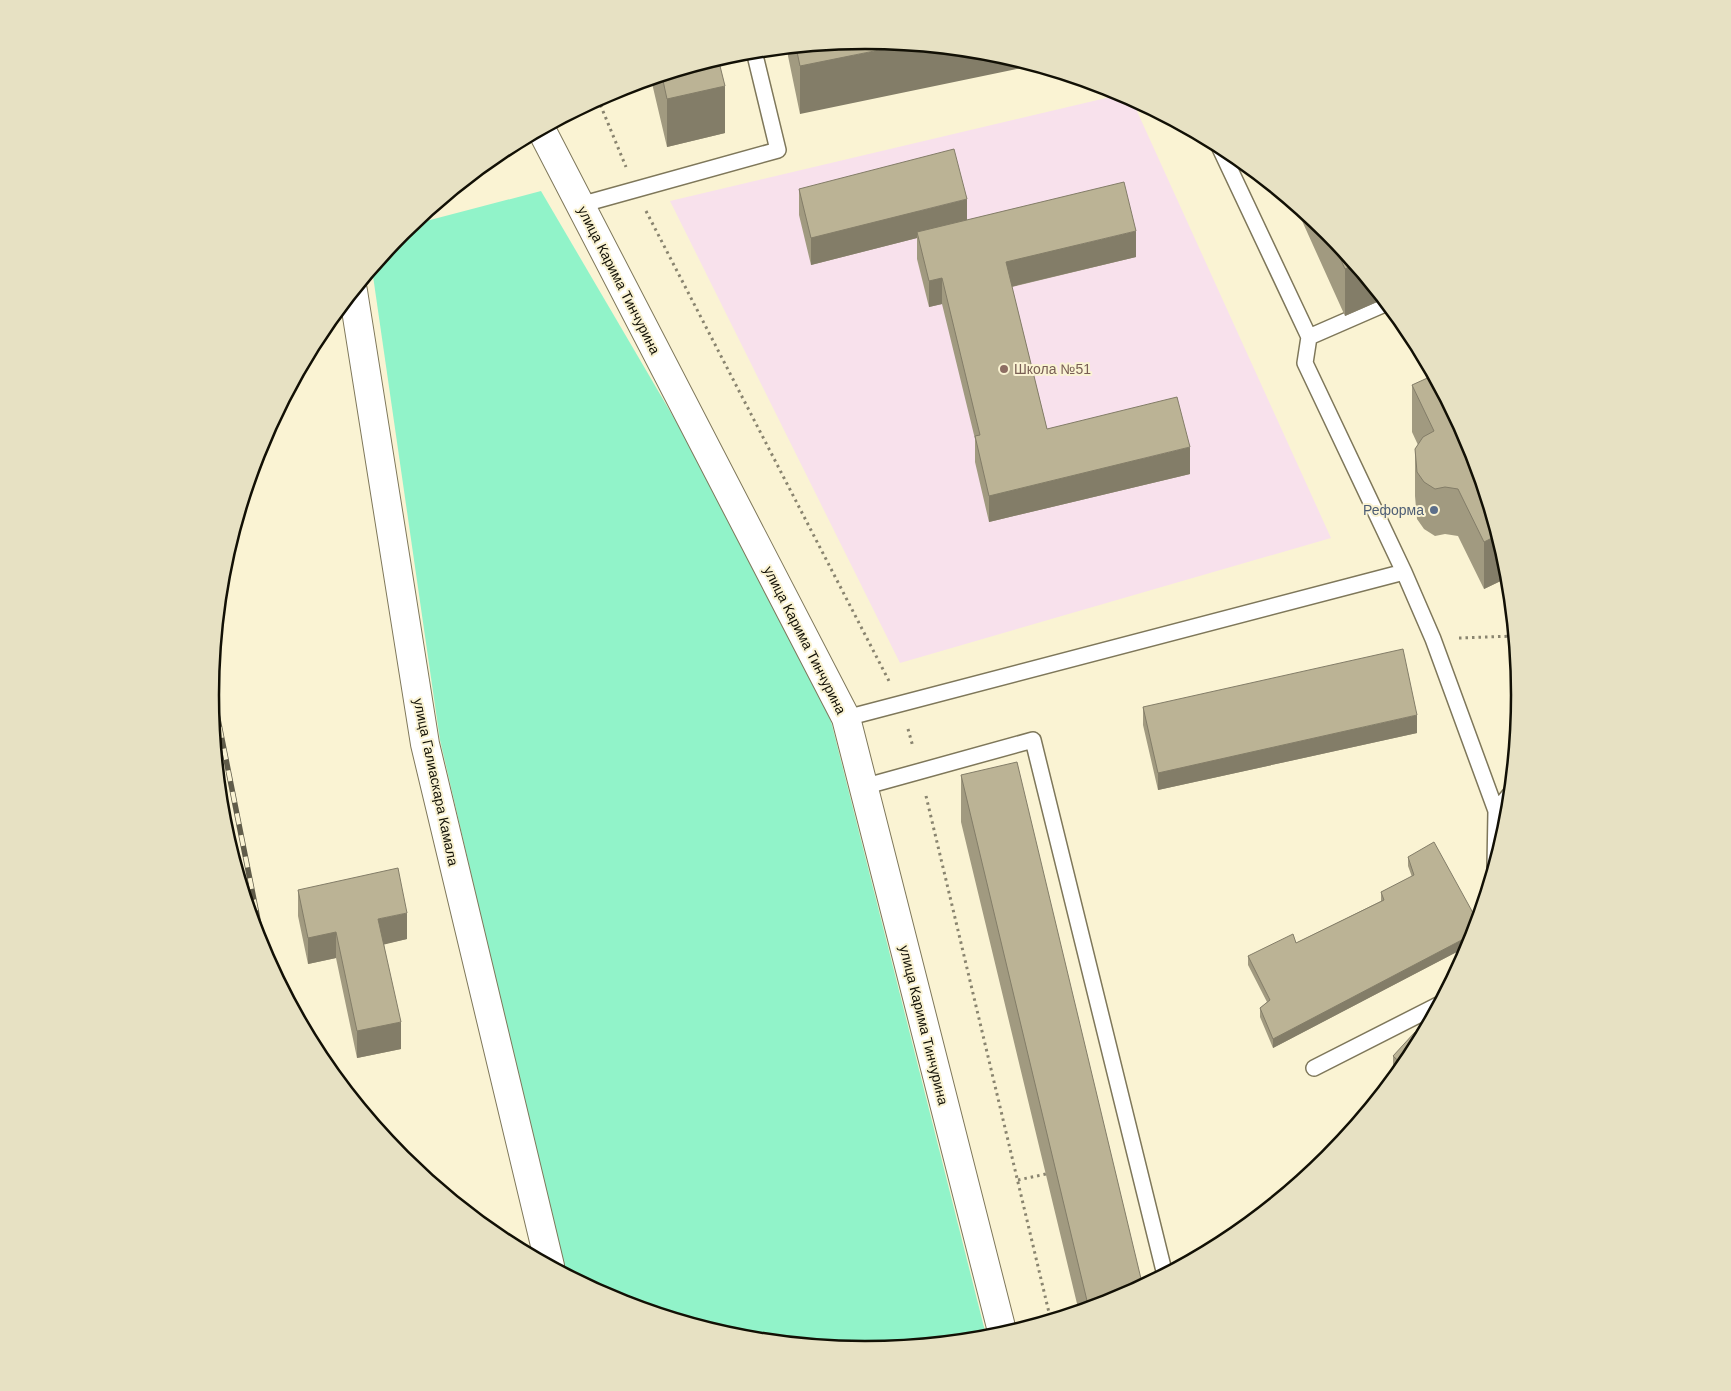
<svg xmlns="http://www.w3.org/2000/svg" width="1731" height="1391" viewBox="0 0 1731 1391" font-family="Helvetica,sans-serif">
<rect width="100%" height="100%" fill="#faf3d3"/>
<!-- education -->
<path fill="#f8e1ec" d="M1123 94 1131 98 1331 538 900 663 670 201Z"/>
<!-- green -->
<path fill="#91f3c9" d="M541 191 810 650 832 725 987 1339 865 1351 737 1338 614 1301 564 1274 440 740 372 269 402 232 411 225Z"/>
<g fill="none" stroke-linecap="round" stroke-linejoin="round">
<defs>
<path id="service" d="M1218 144 1309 337 1305 363 1404 572
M580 205 778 150 754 51
M1309 337 1387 303
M846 718 1404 572 1433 639 1496 811 1495 867
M863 787 1033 740 1165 1275
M1496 811 1511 793
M1314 1068 1440 1004"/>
<path id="minor" d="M541 129 846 718 1003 1335"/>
<path id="tertiary" d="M353 291 425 744 550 1266"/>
</defs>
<!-- service casing -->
<use href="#service" stroke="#7e775a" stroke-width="18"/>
<!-- minor casing -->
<use href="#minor" stroke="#7e775a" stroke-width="30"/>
<!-- tertiary casing -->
<use href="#tertiary" stroke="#7e775a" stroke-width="30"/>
<!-- path -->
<path stroke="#89846f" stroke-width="3" stroke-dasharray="2.5 4" stroke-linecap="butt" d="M598 99 626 167
M646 211 889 681
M1459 638 1515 636
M908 729 913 747
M926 796 1051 1321
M1018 1180 1046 1174"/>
<!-- service -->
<use href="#service" stroke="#fff" stroke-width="15"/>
<!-- minor -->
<use href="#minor" stroke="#fff" stroke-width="28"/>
<!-- tertiary -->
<use href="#tertiary" stroke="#fff" stroke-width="28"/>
<defs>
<path id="rail" d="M211 684 265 955"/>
</defs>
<!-- rail casing -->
<use href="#rail" stroke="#605c4a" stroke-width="5.5"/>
<!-- rail -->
<use href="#rail" stroke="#faf3d3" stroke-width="4" stroke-dasharray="11" stroke-linecap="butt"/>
</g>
<!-- wall -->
<path fill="#a19a80" d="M866 40 800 114 788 56V48Z
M718 58 725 133 667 147 651 79Z
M799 189 967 220 1136 257 1012 287 1047 429 1190 474 989 522 975 462V439L942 304 929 307 917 259V238L811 265 799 215Z
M1294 203 1329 232 1384 299 1345 316Z
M1412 385 1508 568 1509 577 1484 589 1458 536 1445 534 1435 536 1424 529 1417 519 1415 496V449L1418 445 1412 432Z
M1143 707 1417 733 1158 790 1143 725Z
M961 775 1116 1301 1079 1312 961 822Z
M1408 857 1478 922 1472 944 1273 1048 1260 1017V1008L1267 1002 1248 965V956L1296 943 1381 901V892L1412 877 1408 866Z
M298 890 407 939 384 944 401 1049 357 1058 336 958 308 964 298 916Z
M1393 1056 1410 1060 1401 1072 1393 1065Z"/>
<!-- shaded-wall -->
<path fill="#837d68" d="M909 44 994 53 1036 65 800 114V66Z
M725 86V133L667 147V99Z
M967 199V226L917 232V238L811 265V238Z
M1136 231V257L1006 288V262Z
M1356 264 1384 299 1345 316V269Z
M942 278V304L929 307V281Z
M1190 447V474L989 522V496Z
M1498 535 1508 568 1509 577 1484 589V542Z
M1417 715V733L1158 790V773Z
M407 913V939L378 946V919Z
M336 932V958L308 964V938Z
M1475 933 1472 944 1273 1048V1039Z
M401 1022V1049L357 1058V1031Z"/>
<!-- building -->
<path fill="#bbb395" stroke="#837d68" d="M866 40 909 44 800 66 796 47Z
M718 58 725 86 667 99 662 76Z
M954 149 967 199 811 238 799 189Z
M1124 182 1136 231 1006 262 1047 429 1177 397 1190 447 989 496 975 436 980 435 942 278 929 281 917 232Z
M1328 231 1329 232 1356 264 1345 269Z
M1434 375 1471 445 1498 535 1484 542 1458 489 1445 487 1435 489 1424 482 1417 472 1415 449 1423 437 1434 431 1412 385Z
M1403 649 1417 715 1158 773 1143 707Z
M1017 762 1143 1287 1116 1301 1089 1309 961 775Z
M1434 842 1478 922 1475 933 1273 1039 1260 1008 1270 1000 1248 956 1293 934 1296 943 1384 900 1381 892 1414 875 1408 857Z
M398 868 407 913 378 919 401 1022 357 1031 336 932 308 938 298 890Z
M1415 1032 1422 1038 1410 1060 1405 1067 1393 1056Z"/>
<!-- markers -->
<circle fill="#8d6e63" stroke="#faf3d3" stroke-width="2" cx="1004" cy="369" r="5"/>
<circle fill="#5c6f8a" stroke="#faf3d3" stroke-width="2" cx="1434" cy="510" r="5"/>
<g text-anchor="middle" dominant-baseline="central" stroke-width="4" stroke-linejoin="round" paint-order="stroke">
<!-- street labels -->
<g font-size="14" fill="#121005" stroke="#faf3d3">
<text transform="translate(619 280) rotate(63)">улица Карима Тинчурина</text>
<text transform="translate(805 640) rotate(63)">улица Карима Тинчурина</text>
<text transform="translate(436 782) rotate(78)">улица Галиаскара Камала</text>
<text transform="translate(924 1025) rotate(76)">улица Карима Тинчурина</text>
</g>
<!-- education labels -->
<g font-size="14" fill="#785e54" stroke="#faf3d3" text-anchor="start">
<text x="1014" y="369">Школа №51</text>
</g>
<!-- service labels -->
<g font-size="14" fill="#4e5e75" stroke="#faf3d3" text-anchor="end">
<text x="1424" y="510">Реформа</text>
</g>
</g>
<!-- crop -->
<path d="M0 0H1731V1391H0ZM219 695a646 646 0 1 1 1292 0a646 646 0 1 1-1292 0Z" fill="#e7e1c3" fill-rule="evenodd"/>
<path fill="none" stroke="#121005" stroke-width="2.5" d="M219 695a646 646 0 1 1 1292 0a646 646 0 1 1-1292 0Z"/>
</svg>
